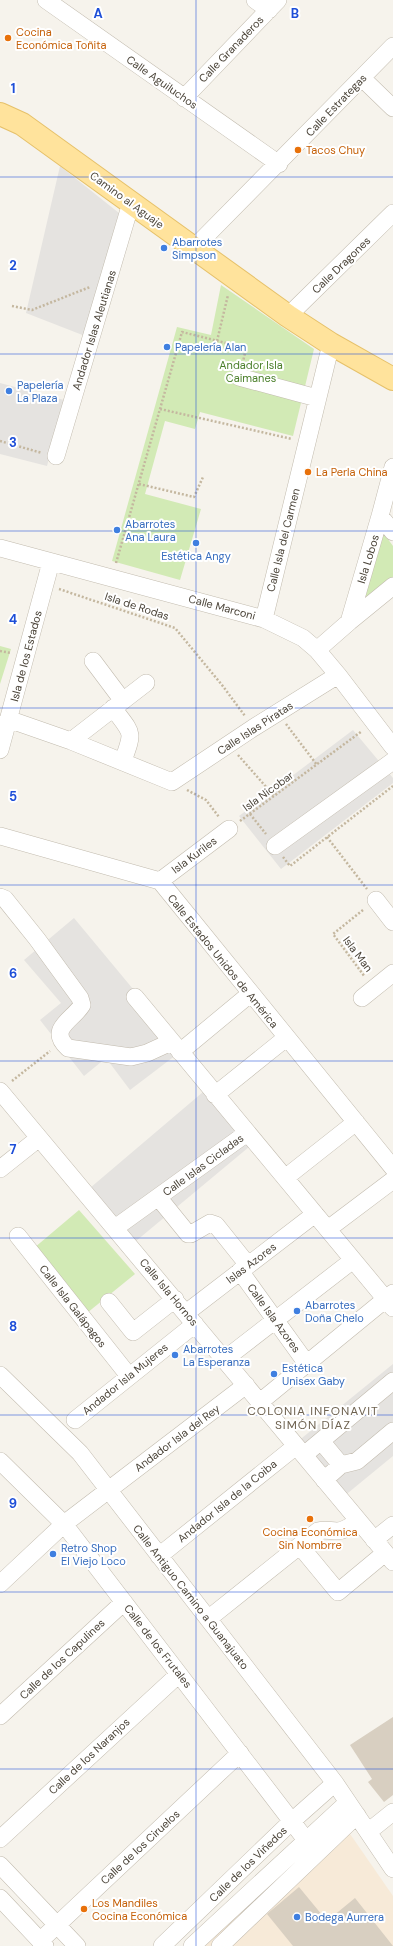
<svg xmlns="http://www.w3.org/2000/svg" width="393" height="1946" viewBox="0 0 393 1946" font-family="'DM Sans',sans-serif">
<rect width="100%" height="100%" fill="#f6f3ec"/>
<!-- commercial -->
<path fill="#f7ead8" d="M339 1818 393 1896V1946H205Z"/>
<!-- green -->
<path fill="#d2eab5" d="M221 285 314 349 293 436 200 412 195 429 165 421 145 494 201 509 180 580 112 561 177 327 211 335Z
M382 531 393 546V582L362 608Z
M0 646 11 649 0 684Z
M79 1210 135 1274 87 1313 34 1248Z"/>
<!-- parking -->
<path fill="#e5e3e0" d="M60 166 124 217 85 336 26 313Z
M0 383 64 400 47 466 0 454Z
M353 730 393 778V783L281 869 239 816Z
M74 918 182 1048 180 1052 130 1090 106 1058 84 1076 40 1020 61 1003 24 960Z
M203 1092 249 1147 136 1241 90 1188Z
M393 1364V1456L343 1497 297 1442Z"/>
<!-- building -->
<path fill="#d8cfc1" d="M393 1717V1795L384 1802 368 1782 372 1779 350 1745Z
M299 1887 327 1921 355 1898 393 1946H293L267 1914Z"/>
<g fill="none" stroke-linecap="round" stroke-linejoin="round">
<defs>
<path id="minor" d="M46 0 279 164
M255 0 269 10
M362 78 393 108
M184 98 278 0
M194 248 393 46
M288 316 393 213
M239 377 317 398
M56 456 131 203
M380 516 393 532
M0 548 264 619 303 638 317 650 338 675 393 747
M264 619 331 344
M349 622 393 586
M317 650 349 622 380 516 393 467
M93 661 123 701
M113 708C133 735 134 730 123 761
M8 719 71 741 172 782 253 728 338 675
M71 741 146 683
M0 750 51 562
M0 836 160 881 393 1168
M275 846 393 761
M160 881 229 829
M0 897 5 899 37 939 80 998 82 1005C73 1020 47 1029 68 1048L131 1057 147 1053 171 1042
M376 900 393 922
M135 997 393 1308
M362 998 393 973
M180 1052 250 994
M0 1091 393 1562
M215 1095 286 1038
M0 1169 39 1138
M285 1178 356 1122
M158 1197 188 1234H191L210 1223 216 1225 248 1265
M115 1228 247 1133
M328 1229 393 1180
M18 1236 129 1376
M240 1271 307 1364
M109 1302 133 1332 175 1299
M186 1313 315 1214
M225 1359 353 1260
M0 1375 80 1453 335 1783 393 1869
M260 1402 393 1293
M75 1420 195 1324
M321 1441 341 1465
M304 1455 393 1381
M0 1461 64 1524 306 1840
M324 1480 341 1465 357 1461 393 1431
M374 1540 393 1525
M300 1546 338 1592 385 1553
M159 1556 296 1446
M0 1584 64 1524 246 1385
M208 1619 318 1531C325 1529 330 1531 337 1531 345 1531 352 1525 358 1521
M0 1716 124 1602
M368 1832 393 1812
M0 1839 179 1674
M0 1865 77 1946
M0 1898 45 1946
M40 1941 240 1753
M162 1946 291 1822 335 1783
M192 1946 348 1802
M220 1946 357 1815"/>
<path id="major" d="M0 114 22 124 288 316 331 344 393 379"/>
</defs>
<!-- minor casing -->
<use href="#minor" stroke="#c2bbae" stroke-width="18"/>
<!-- major casing -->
<use href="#major" stroke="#e6c16a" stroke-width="24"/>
<!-- path -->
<path stroke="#c4b79f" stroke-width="2.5" stroke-dasharray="2 2" stroke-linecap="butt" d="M12 306 32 310 90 287
M217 341 228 295
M160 409 292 439
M0 441 42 453
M139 484 194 497 203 477
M116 563 182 332 246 348 243 362
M59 589 175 628 222 685 245 716
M0 651 11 653
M286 724 317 765
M238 755 275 797
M187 790 206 800 219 817
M250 814 266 834
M240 821 362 731
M327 837 367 889
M283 857 290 866 393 786
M363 910 333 934 365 977
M12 1081 50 1051"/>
<!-- minor -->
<use href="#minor" stroke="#fff" stroke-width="17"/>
<!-- major -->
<use href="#major" stroke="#ffe39c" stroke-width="22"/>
</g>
<!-- grid -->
<path fill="none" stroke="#1d4ed8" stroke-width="1" stroke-opacity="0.55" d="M196 0V1946M0 177H393M0 354H393M0 531H393M0 708H393M0 885H393M0 1061H393M0 1238H393M0 1415H393M0 1592H393M0 1769H393"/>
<!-- markers -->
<g fill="#e8710a" stroke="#fff" stroke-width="1.5">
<circle cx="8" cy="38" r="4"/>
<circle cx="298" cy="150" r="4"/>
<circle cx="308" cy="472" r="4"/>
<circle cx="310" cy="1519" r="4"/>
<circle cx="84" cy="1909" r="4"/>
</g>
<g fill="#3f7fe0" stroke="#fff" stroke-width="1.5">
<circle cx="164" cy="248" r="4"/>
<circle cx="167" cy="347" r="4"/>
<circle cx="9" cy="391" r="4"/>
<circle cx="117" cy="530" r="4"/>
<circle cx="196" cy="543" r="4"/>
<circle cx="297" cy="1311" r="4"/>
<circle cx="175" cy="1355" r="4"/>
<circle cx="274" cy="1374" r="4"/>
<circle cx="53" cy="1554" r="4"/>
<circle cx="297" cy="1917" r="4"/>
</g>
<g text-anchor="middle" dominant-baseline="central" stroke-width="4" stroke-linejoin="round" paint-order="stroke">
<!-- food labels -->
<g font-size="11" fill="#c56008" stroke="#fff" text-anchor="start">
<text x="16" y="32">Cocina<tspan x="16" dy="13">Económica Toñita</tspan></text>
<text x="306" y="150">Tacos Chuy</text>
<text x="316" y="472">La Perla China</text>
<text x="310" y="1532" text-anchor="middle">Cocina Económica<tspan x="310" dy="13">Sin Nombrre</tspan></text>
<text x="92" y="1903">Los Mandiles<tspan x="92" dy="13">Cocina Económica</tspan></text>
</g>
<!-- street labels -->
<g font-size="11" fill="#4b4439" stroke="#fff">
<text transform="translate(231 49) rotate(-46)">Calle Granaderos</text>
<text transform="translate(162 82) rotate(35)">Calle Aguiluchos</text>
<text transform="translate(336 105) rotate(-46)">Calle Estrategas</text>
<text transform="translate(127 200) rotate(36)">Camino al Aguaje</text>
<text transform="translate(341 265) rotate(-44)">Calle Dragones</text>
<text transform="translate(94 330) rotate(-73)">Andador Islas Aleutianas</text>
<text transform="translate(283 540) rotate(-76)">Calle Isla del Carmen</text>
<text transform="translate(368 559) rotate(-73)">Isla Lobos</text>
<text transform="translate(137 606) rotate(18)">Isla de Rodas</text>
<text transform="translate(222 607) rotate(15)">Calle Marconi</text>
<text transform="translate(26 656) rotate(-75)">Isla de los Estados</text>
<text transform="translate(255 728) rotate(-33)">Calle Islas Piratas</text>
<text transform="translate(268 791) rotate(-36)">Isla Nicobar</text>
<text transform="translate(194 855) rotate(-37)">Isla Kuriles</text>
<text transform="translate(358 954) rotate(53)">Isla Man</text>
<text transform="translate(223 961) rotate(51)">Calle Estados Unidos de América</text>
<text transform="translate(203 1165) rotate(-36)">Calle Islas Cicladas</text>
<text transform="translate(251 1263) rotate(-37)">Islas Azores</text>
<text transform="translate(169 1292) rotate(50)">Calle Isla Hornos</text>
<text transform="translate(73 1306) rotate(52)">Calle Isla Galápagos</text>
<text transform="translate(274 1318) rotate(54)">Calle Isla Azores</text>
<text transform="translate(125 1379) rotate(-39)">Andador Isla Mujeres</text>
<text transform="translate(177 1438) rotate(-37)">Andador Isla del Rey</text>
<text transform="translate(227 1501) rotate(-39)">Andador Isla de la Coiba</text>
<text transform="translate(191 1597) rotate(52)">Calle Antiguo Camino a Guanajuato</text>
<text transform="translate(158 1646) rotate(52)">Calle de los Frutales</text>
<text transform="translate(62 1659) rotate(-43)">Calle de los Capulines</text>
<text transform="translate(89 1756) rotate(-43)">Calle de los Naranjos</text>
<text transform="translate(140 1847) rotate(-43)">Calle de los Ciruelos</text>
<text transform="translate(248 1864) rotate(-44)">Calle de los Viñedos</text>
</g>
<!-- shop labels -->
<g font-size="11" fill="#366cbe" stroke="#fff" text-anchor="start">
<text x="172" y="242">Abarrotes<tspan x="172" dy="13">Simpson</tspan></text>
<text x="175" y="347">Papelería Alan</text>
<text x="17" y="385">Papelería<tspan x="17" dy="13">La Plaza</tspan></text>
<text x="125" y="524">Abarrotes<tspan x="125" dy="13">Ana Laura</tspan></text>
<text x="196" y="556" text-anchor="middle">Estética Angy</text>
<text x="305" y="1305">Abarrotes<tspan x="305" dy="13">Doña Chelo</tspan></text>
<text x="183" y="1349">Abarrotes<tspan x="183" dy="13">La Esperanza</tspan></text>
<text x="282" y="1368">Estética<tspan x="282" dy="13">Unisex Gaby</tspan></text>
<text x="61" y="1548">Retro Shop<tspan x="61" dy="13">El Viejo Loco</tspan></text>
<text x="305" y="1917">Bodega Aurrera</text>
</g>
<!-- park labels -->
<g font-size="11" fill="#4a7f2a" stroke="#fff">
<text x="251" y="365">Andador Isla<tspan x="251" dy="13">Caimanes</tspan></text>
</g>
<!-- neighbourhood labels -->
<g font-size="12" letter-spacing="1" fill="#6e6250" stroke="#fff">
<text x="313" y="1411">COLONIA INFONAVIT<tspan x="313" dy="14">SIMÓN DÍAZ</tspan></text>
</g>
</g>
<g font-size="13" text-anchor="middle" font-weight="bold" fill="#1d4ed8" stroke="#fff" stroke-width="4" stroke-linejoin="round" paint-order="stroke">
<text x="98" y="18">A</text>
<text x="295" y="18">B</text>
<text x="13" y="93">1</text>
<text x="13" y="270">2</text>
<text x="13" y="447">3</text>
<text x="13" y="624">4</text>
<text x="13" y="801">5</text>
<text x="13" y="978">6</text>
<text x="13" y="1154">7</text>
<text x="13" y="1331">8</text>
<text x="13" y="1508">9</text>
</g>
</svg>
